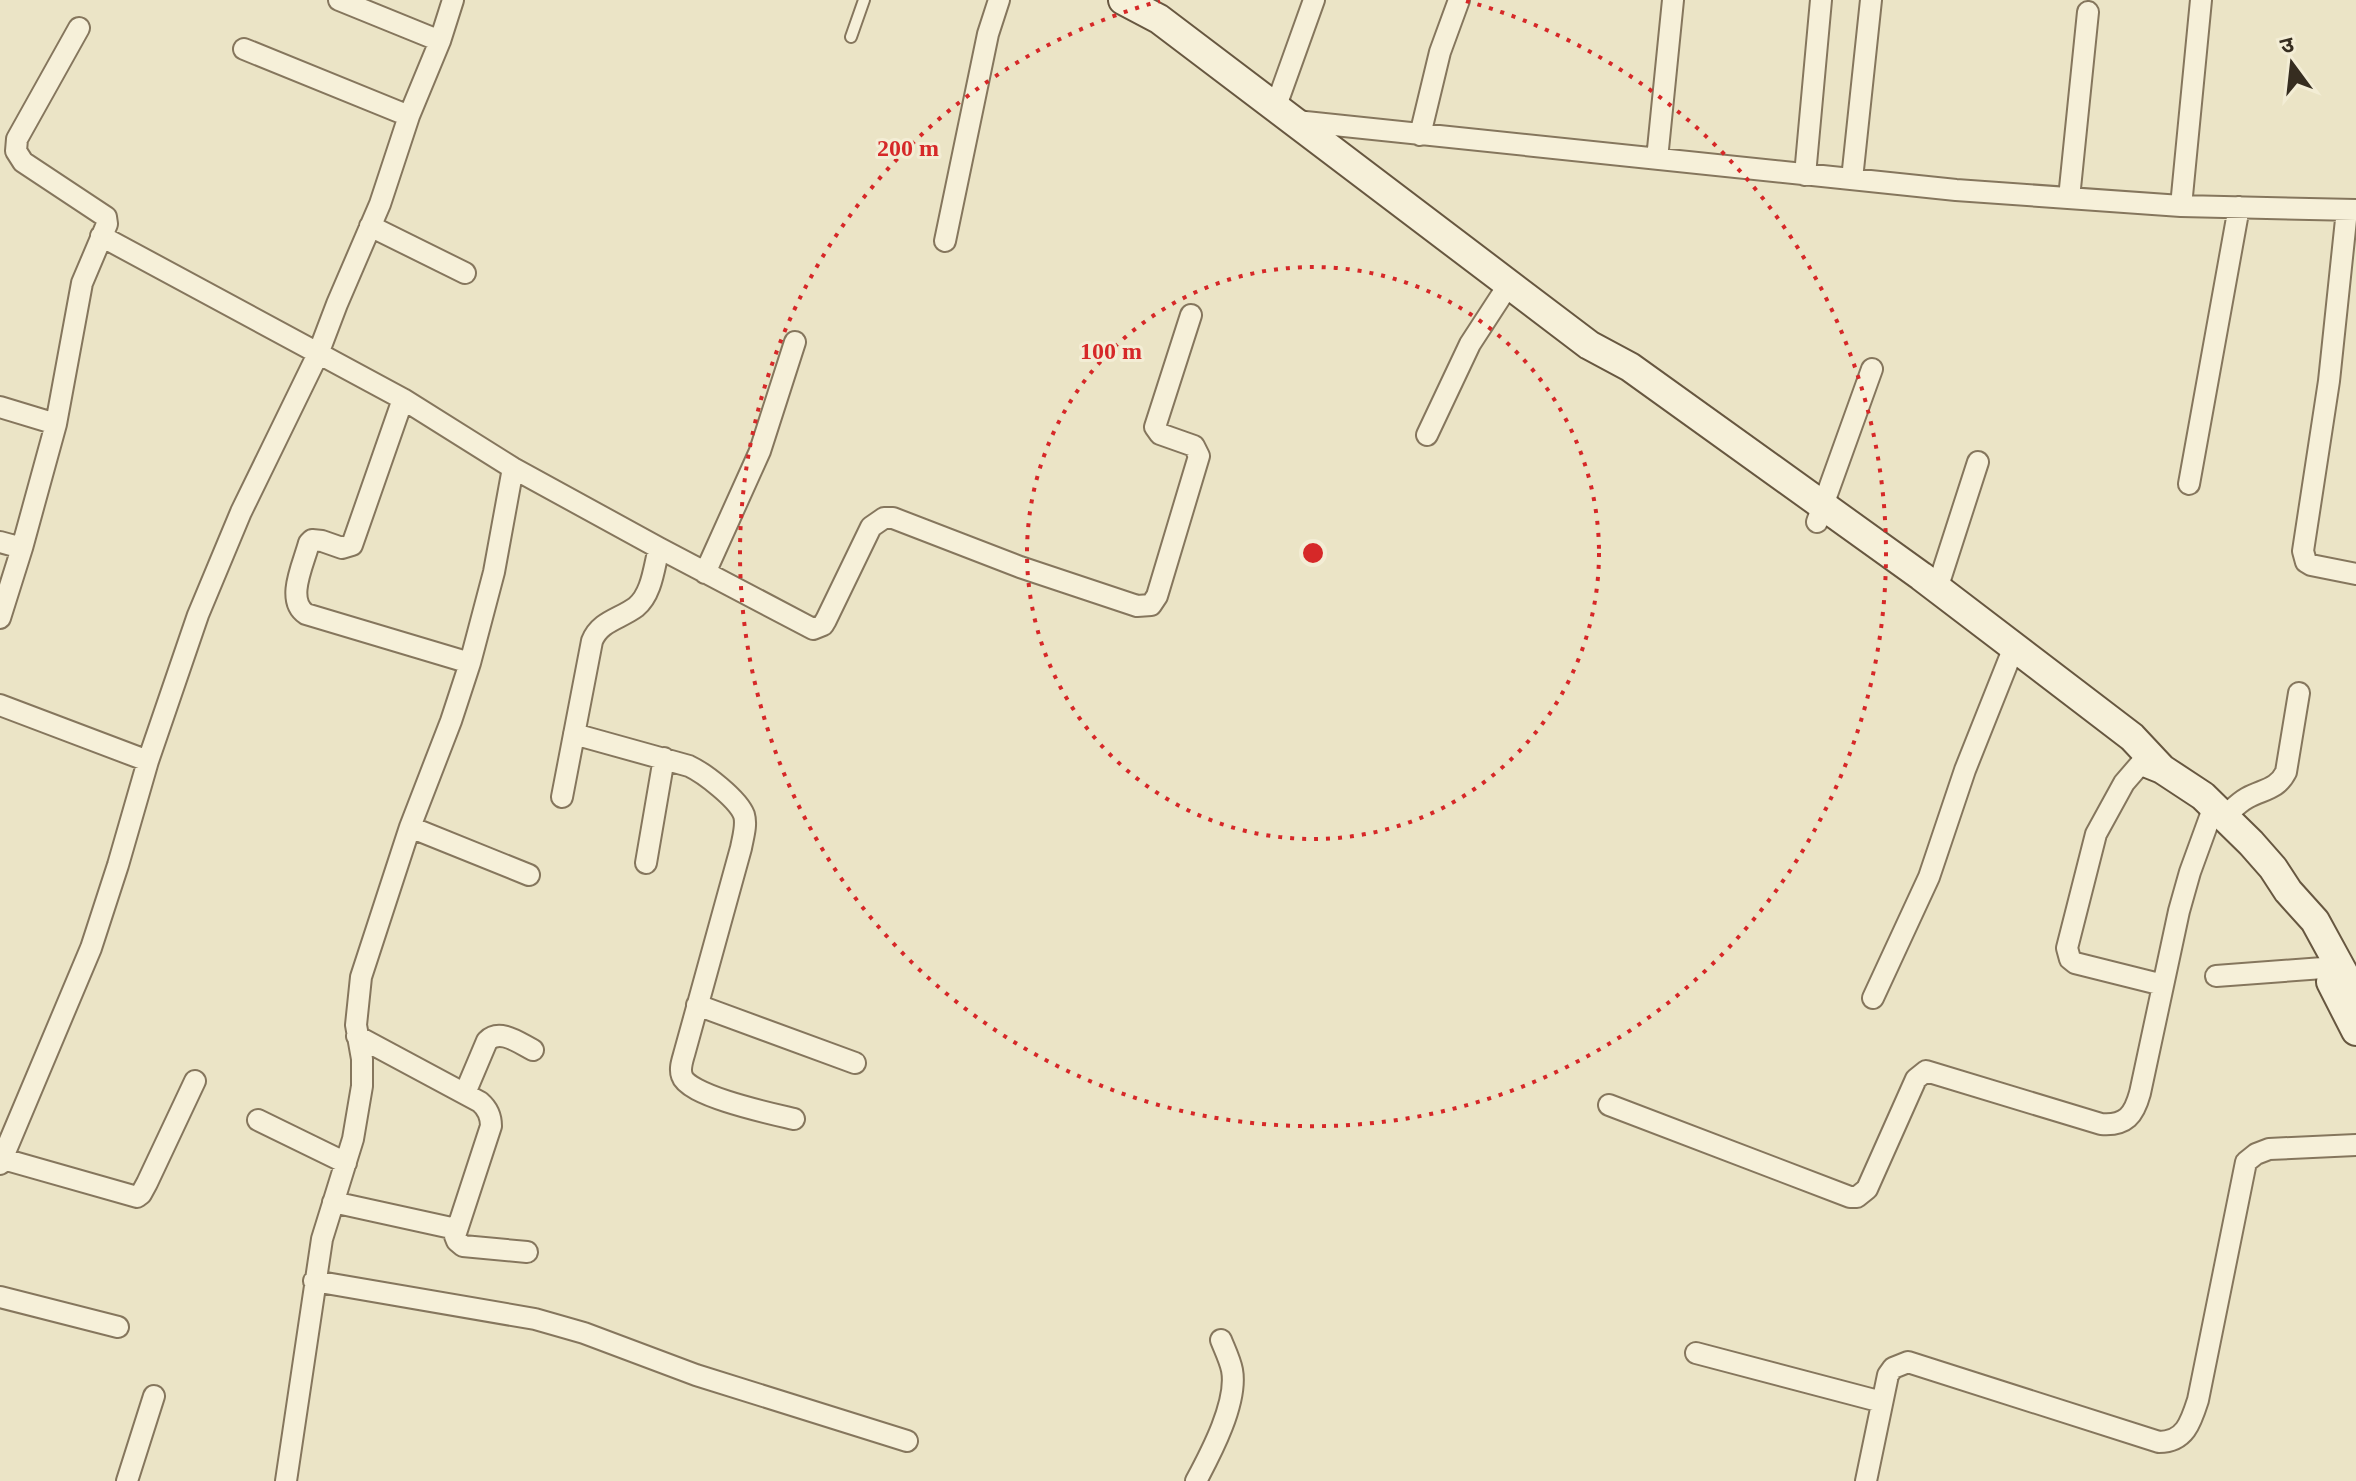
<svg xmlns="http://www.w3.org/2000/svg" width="2356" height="1481" viewBox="0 0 2356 1481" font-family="'Times New Roman','Noto Sans Devanagari',serif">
<rect width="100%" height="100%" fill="#ebe4c6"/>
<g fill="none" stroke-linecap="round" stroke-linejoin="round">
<defs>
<path id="lane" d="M851 37 864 0"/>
<path id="street" d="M339 0 440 41
M244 49 409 116
M1276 106 1314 0
M1296 121 1956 190 2181 206 2356 210
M1420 135 1440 52 1459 0
M1657 159 1673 0
M1805 175 1821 0
M1852 179 1871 0
M2069 198 2088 12
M2181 206 2201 0
M2347 210 2329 381 2303 551 2306 562 2311 565 2356 574
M370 226 465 273
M101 236 403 399 513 468 659 548 813 629 823 625 826 620 871 527 884 518H893L1020 567 1137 606 1151 605 1157 596 1199 456 1194 446 1160 434 1155 427 1191 315
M945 241 988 34 999 0
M403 399 352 545 342 548 322 541 312 540 309 543C304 563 285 600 306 614L470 663
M0 407 56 424
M1427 435 1470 344 1509 284
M2189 484 2239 207
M1817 522 1872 369
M0 542 22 548
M705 573 760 451 795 342
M1937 589 1978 462
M0 618 22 548 56 424 82 283 107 224 106 217 23 162 16 151 17 139 79 28
M0 705 148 761
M574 734 689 766C704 773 738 799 744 815 747 825 743 837 741 848L685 1051C683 1059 679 1068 682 1076 688 1096 773 1114 794 1119
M2143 761 2124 783 2096 834 2067 948 2070 959 2075 963 2163 985
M562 797 592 641C600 621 620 619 636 607 652 594 654 567 659 548
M2225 816C2232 810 2238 803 2247 798 2263 789 2277 790 2286 772L2299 693
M410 827 529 875
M646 863 664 758
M2216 976 2323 968
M1873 998 1929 877 1965 770 2014 647
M697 1005 855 1063
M357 1036 480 1102C487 1108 491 1116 491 1126L455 1236 457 1241 463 1246 527 1252
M465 1093 487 1041C500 1028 519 1043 533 1050
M1609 1105 1850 1197H1857L1867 1189 1916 1079 1926 1071 2101 1124C2126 1126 2134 1115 2140 1093L2179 911 2190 872 2214 806
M258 1120 346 1163
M0 1158 137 1197 141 1194 147 1183 195 1081
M0 1164 91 948 118 865 148 761 198 615 241 512 318 354 337 304 380 204 409 116 440 41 453 0
M333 1202 456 1229
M314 1281 535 1319 584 1333 696 1375 907 1441
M0 1297 118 1327
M1696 1353 1882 1402
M127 1481 154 1396
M286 1481 322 1239 353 1139 362 1086V1059L356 1025 361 977 410 827 451 721 470 663 494 572 513 468
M1196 1481C1211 1453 1238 1402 1232 1370 1230 1360 1225 1350 1221 1340
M1866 1481 1888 1375 1893 1368 1908 1362 2159 1442C2185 1442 2191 1422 2198 1400L2246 1162 2256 1154 2269 1149 2356 1145"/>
<path id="secondary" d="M1123 0 1159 19 1589 345 1630 367 1921 576 2132 737 2162 769
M2147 763 2162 769 2203 796 2251 843 2273 868 2288 891 2315 921 2356 996
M2331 982 2356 1031"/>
</defs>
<!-- lane casing -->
<use href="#lane" stroke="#85765d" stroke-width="14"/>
<!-- street casing -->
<use href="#street" stroke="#85765d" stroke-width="24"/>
<!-- secondary casing -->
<use href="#secondary" stroke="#675740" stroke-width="32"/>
<!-- lane -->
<use href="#lane" stroke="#f6f0d9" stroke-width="10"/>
<!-- street -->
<use href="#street" stroke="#f6f0d9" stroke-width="20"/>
<!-- secondary -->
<use href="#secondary" stroke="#f6f0d9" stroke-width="28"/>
</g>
<!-- distance rings -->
<g fill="none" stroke="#d62828" stroke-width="4" stroke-dasharray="4 8">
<circle cx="1313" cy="553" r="286"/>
<path d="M1466 1A573 573 0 1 1 1160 1"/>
</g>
<circle cx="1313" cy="553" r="12" fill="#d62828" stroke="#f3edd5" stroke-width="4"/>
<g font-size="24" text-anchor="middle" font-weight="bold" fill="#d62828" stroke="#f3edd5" stroke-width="6" stroke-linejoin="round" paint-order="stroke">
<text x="908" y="156">200 m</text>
<text x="1111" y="359">100 m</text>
</g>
<!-- north arrow -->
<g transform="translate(2292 64) rotate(345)" stroke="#f3edd5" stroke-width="6" paint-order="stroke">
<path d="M0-6L14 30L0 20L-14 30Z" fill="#362d20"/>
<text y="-12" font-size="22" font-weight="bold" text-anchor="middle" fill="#362d20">उ</text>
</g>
</svg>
